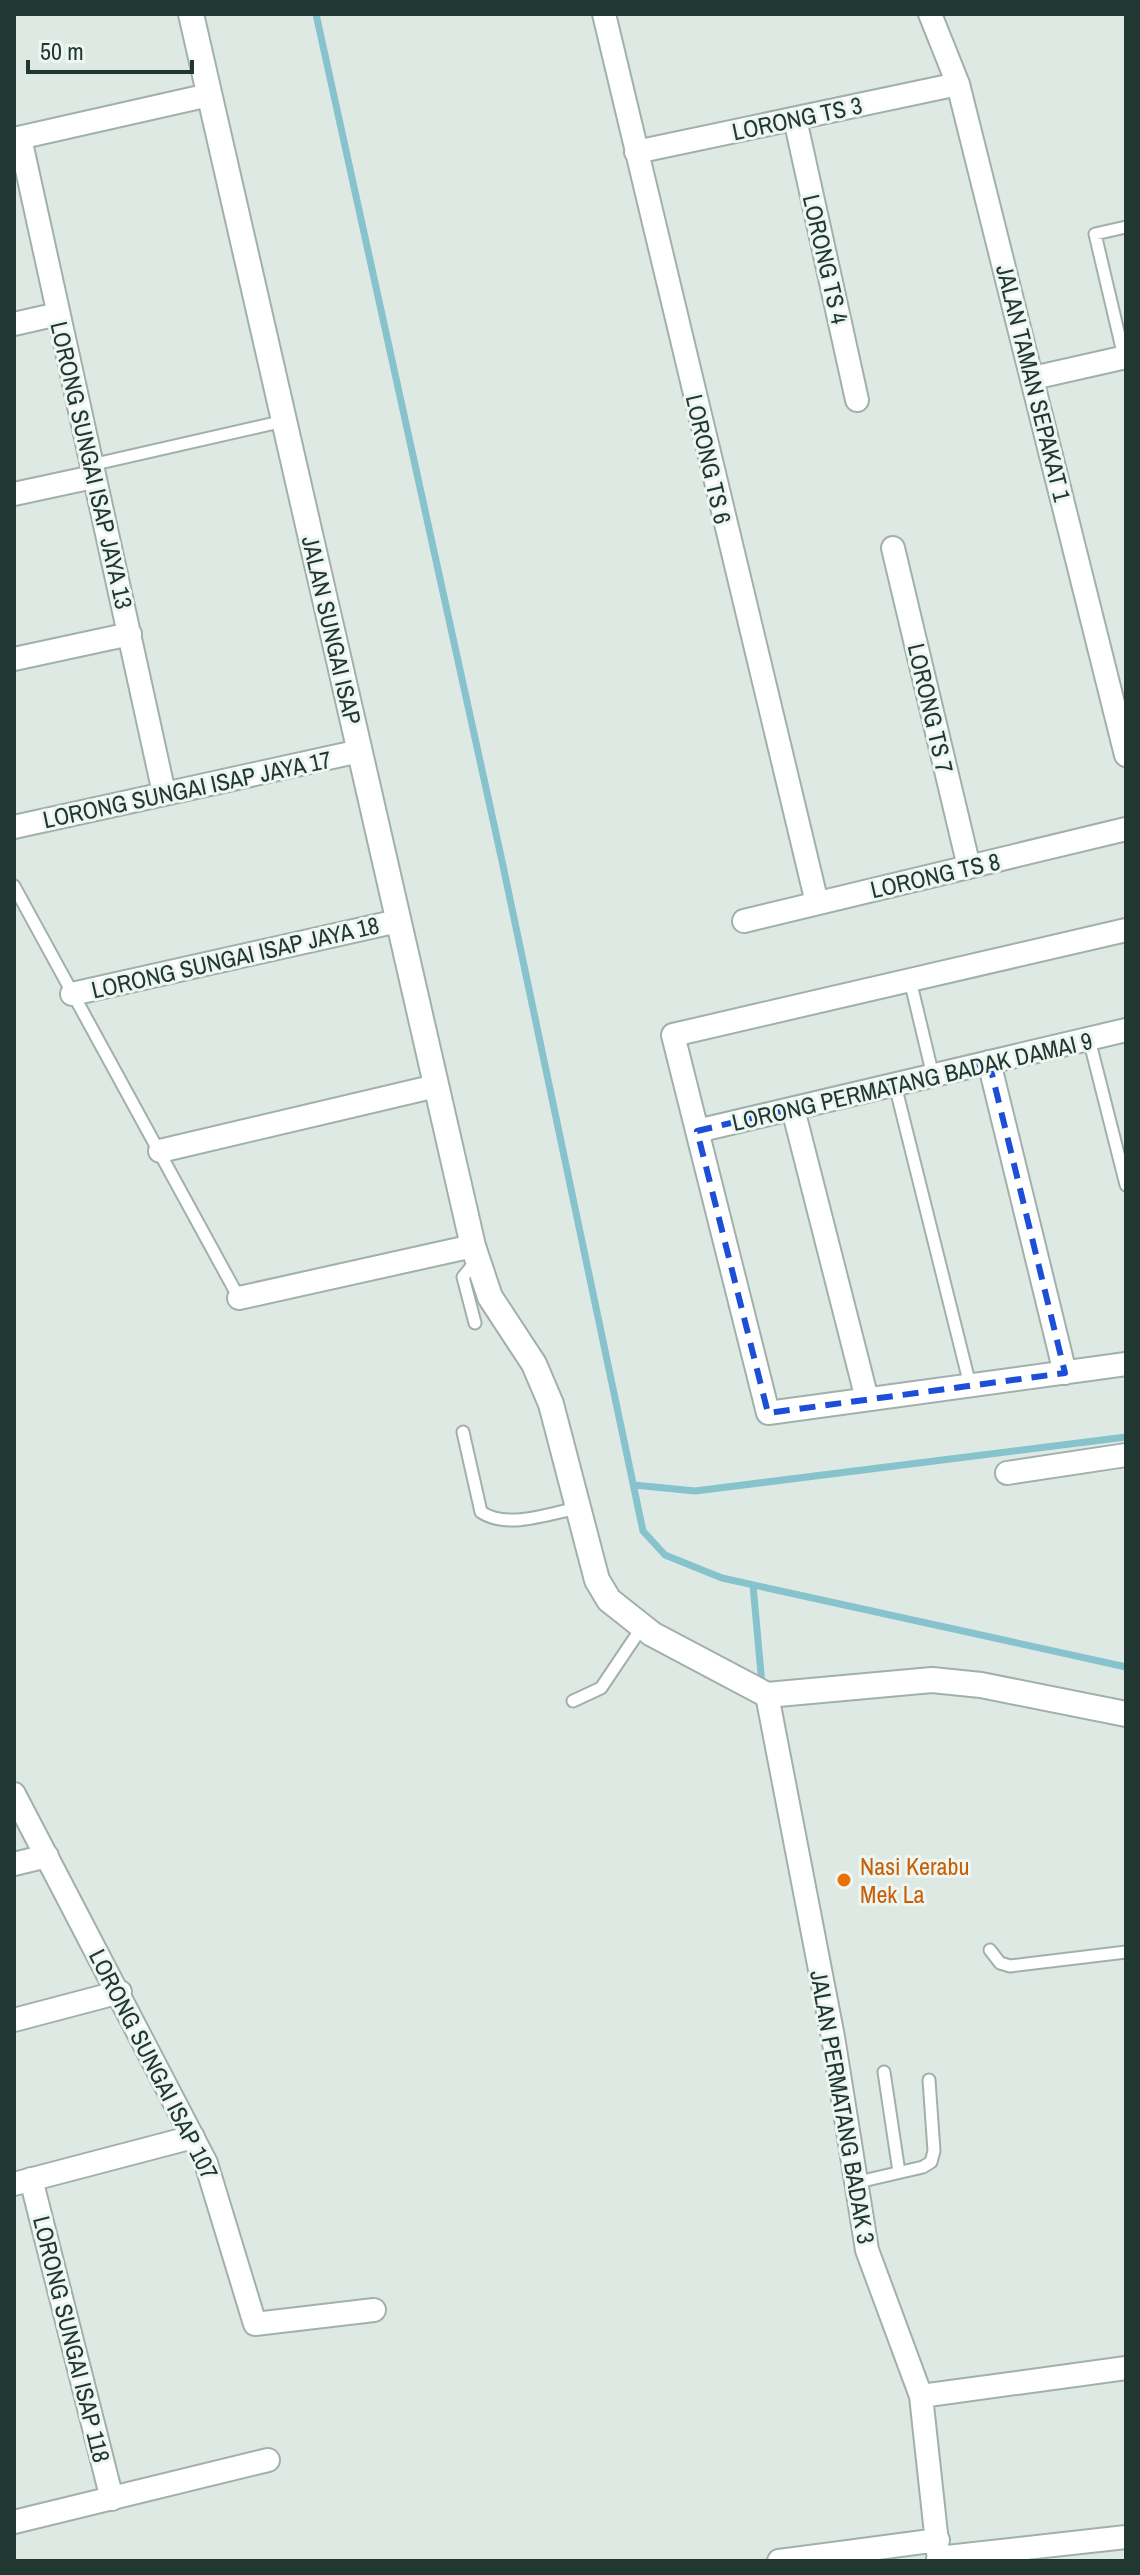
<svg xmlns="http://www.w3.org/2000/svg" width="1140" height="2575" viewBox="0 0 1140 2575" font-family="'Archivo Narrow',sans-serif">
<rect width="100%" height="100%" fill="#dee9e4"/>
<g fill="none" stroke-linecap="round" stroke-linejoin="round">
<!-- stream -->
<path stroke="#87c3cd" stroke-width="7" d="M316 14 502 861 643 1531 665 1555 722 1578 1126 1667
M634 1485 695 1491 1126 1437
M753 1585 762 1685"/>
<defs>
<path id="service" d="M1125 361 1095 234 1126 227
M91 465 284 421
M14 886 239 1298
M910 980 933 1076
M1089 1039 1126 1185
M895 1085 970 1385
M475 1323 463 1277 476 1261
M463 1432 481 1512C508 1530 549 1513 579 1508
M573 1701 601 1688 642 1627
M990 1950 1000 1963 1010 1966 1126 1952
M884 2072 899 2172
M854 2183 923 2167 931 2162 934 2151 929 2080"/>
<path id="minor" d="M604 14 817 903
M930 14 958 84 1126 755
M795 119 857 400
M20 138 164 793
M14 139 209 95
M636 152 958 84
M14 324 58 314
M1033 378 1126 357
M14 494 93 477
M893 548 969 867
M14 659 130 634
M14 827 360 751
M744 921 1126 829
M1126 930 673 1035 768 1413 1126 1364
M72 994 398 921
M989 1062 1065 1373
M793 1109 867 1399
M697 1131 1126 1030
M160 1151 436 1086
M239 1298 473 1246
M1007 1473 1126 1455
M767 1695 833 2037 867 2250 921 2396 939 2561
M14 1794 206 2163 255 2324 374 2310
M14 1864 47 1856
M14 2020 120 1992
M31 2179 112 2499
M14 2184 193 2137
M921 2396 1126 2368
M14 2522 268 2460
M938 2558 1126 2537
M779 2561 938 2540"/>
<path id="tertiary" d="M191 14 473 1246 490 1297 534 1364 551 1404 597 1580 609 1600 652 1634 767 1695 932 1680 981 1685 1126 1714"/>
</defs>
<!-- service casing -->
<use href="#service" stroke="#a1b0ab" stroke-width="15"/>
<!-- minor casing -->
<use href="#minor" stroke="#a1b0ab" stroke-width="26"/>
<!-- tertiary casing -->
<use href="#tertiary" stroke="#a1b0ab" stroke-width="28"/>
<!-- service -->
<use href="#service" stroke="#fff" stroke-width="11"/>
<!-- minor -->
<use href="#minor" stroke="#fff" stroke-width="22"/>
<!-- tertiary -->
<use href="#tertiary" stroke="#fff" stroke-width="24"/>
</g>
<!-- marked area -->
<path fill="none" stroke="#1d4ed8" stroke-width="6" stroke-dasharray="16 10" stroke-linejoin="round" d="M989 1062 1065 1373 768 1413 697 1131Z"/>
<!-- markers -->
<circle fill="#e8710a" stroke="#eef6f2" stroke-width="3" cx="844" cy="1880" r="8"/>
<g text-anchor="middle" dominant-baseline="central" stroke-width="6" stroke-linejoin="round" paint-order="stroke">
<!-- street labels -->
<g font-size="24" fill="#203831" stroke="#eef6f2">
<text transform="translate(797 118) rotate(-12)">LORONG TS 3</text>
<text transform="translate(826 259) rotate(77)">LORONG TS 4</text>
<text transform="translate(1034 383) rotate(76)">JALAN TAMAN SEPAKAT 1</text>
<text transform="translate(709 459) rotate(77)">LORONG TS 6</text>
<text transform="translate(92 465) rotate(77)">LORONG SUNGAI ISAP JAYA 13</text>
<text transform="translate(332 630) rotate(77)">JALAN SUNGAI ISAP</text>
<text transform="translate(931 708) rotate(77)">LORONG TS 7</text>
<text transform="translate(187 789) rotate(-12)">LORONG SUNGAI ISAP JAYA 17</text>
<text transform="translate(935 875) rotate(-13)">LORONG TS 8</text>
<text transform="translate(235 957) rotate(-13)">LORONG SUNGAI ISAP JAYA 18</text>
<text transform="translate(912 1081) rotate(-13)">LORONG PERMATANG BADAK DAMAI 9</text>
<text transform="translate(154 2064) rotate(63)">LORONG SUNGAI ISAP 107</text>
<text transform="translate(843 2107) rotate(80)">JALAN PERMATANG BADAK 3</text>
<text transform="translate(72 2339) rotate(76)">LORONG SUNGAI ISAP 118</text>
</g>
<!-- food labels -->
<g font-size="24" fill="#c56008" stroke="#eef6f2" text-anchor="start">
<text x="860" y="1866">Nasi Kerabu<tspan x="860" dy="28">Mek La</tspan></text>
</g>
</g>
<!-- border -->
<rect width="1140" height="2575" fill="none" stroke="#203831" stroke-width="32"/>
<!-- scale -->
<path d="M28 60v12h164v-12" fill="none" stroke="#203831" stroke-width="4"/>
<text x="40" y="60" font-size="24" fill="#203831" stroke="#eef6f2" stroke-width="6" paint-order="stroke">50 m</text>
</svg>
